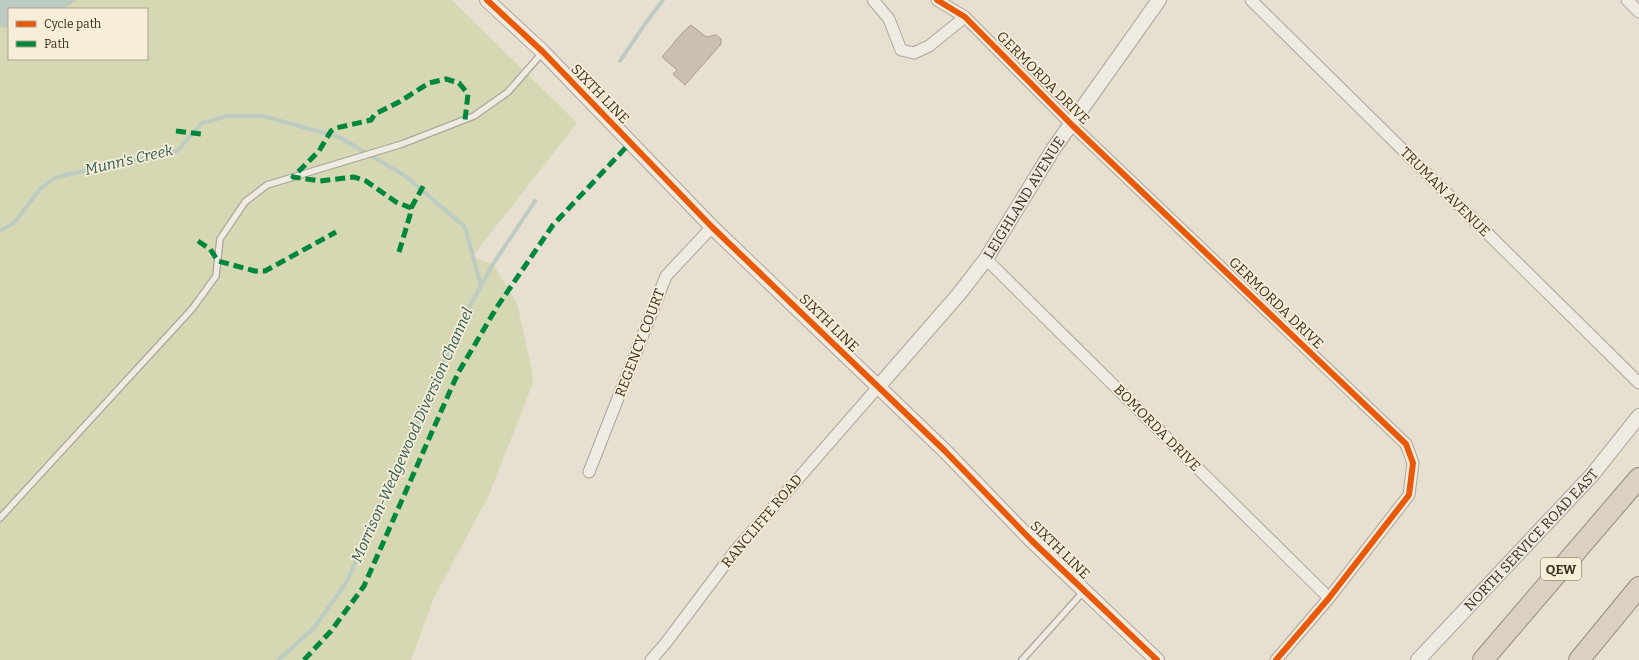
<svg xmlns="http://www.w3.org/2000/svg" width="1639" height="660" viewBox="0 0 1639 660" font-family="Bitter,serif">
<rect width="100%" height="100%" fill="#e7e0d1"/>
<!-- green -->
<path fill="#d6d7b3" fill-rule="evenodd" d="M0 0H452L577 123 472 257 493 264 517 303 532 371 533 383 489 495 434 598 411 660H0ZM9 9H147V59H9Z"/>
<!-- water -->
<path fill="#bcccc2" d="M0 0H77L63 9H9V28L0 27Z"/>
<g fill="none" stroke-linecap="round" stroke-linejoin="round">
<!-- stream -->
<path stroke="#bcccc2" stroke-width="4" d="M620 61 647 21 663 0
M0 231 15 222 40 189 56 177 177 151 202 123 227 116H262L339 137 404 175 465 227 481 286
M278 660 313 629 346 583 467 311 493 264 535 201"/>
</g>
<!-- building -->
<path fill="#cbbfb2" stroke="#a89c90" d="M691 25 706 37 716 35 721 39V44L685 85 673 74 677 70 662 57 683 32Z"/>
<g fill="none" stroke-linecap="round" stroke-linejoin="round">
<defs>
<path id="service" d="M0 518 192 309 216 276 220 239 245 202 267 185 402 144 474 116 508 92 543 52
M1022 660 1084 591"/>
<path id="minor" d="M873 0 889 19 901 50 914 53 929 46 965 17
M937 0 965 17 1072 125 1406 444 1413 463 1409 495 1329 598 1276 660
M1251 0 1639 383
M1627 0 1639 12
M986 259 1329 598
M589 472 666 276 712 227
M651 660 665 644 735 551 878 387"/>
<g id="tertiary">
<path d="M487 0 543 52 712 227 945 451 1031 540 1157 660"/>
<path id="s1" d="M878 387 959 294 986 259 1054 148 1159 0"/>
<path id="s2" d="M1418 660 1592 475 1639 416"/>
</g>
<path id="motorway" d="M1483 660 1639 478
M1579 660 1639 587"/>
</defs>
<!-- service casing -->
<use href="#service" stroke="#ada599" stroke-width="8"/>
<!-- minor casing -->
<use href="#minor" stroke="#ada599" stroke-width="13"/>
<!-- tertiary casing -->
<use href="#tertiary" stroke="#ada599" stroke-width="16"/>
<!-- motorway casing -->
<use href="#motorway" stroke="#928b80" stroke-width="22"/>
<!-- service -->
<use href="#service" stroke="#efebe3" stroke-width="5.5"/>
<!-- minor -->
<use href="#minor" stroke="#efebe3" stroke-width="11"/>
<!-- tertiary -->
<use href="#tertiary" stroke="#efebe3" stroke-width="14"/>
<!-- motorway -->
<use href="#motorway" stroke="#dad1c2" stroke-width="20"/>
<!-- quiet -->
<path stroke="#00873e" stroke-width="5" stroke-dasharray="10 5" stroke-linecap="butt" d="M176 131 201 134
M411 208 425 183
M198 241 210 249 218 261 255 271H265L336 232
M399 252 410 215 411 208 396 202 366 181 354 177 320 181 293 177 319 151 331 131 336 128 371 120 375 114 399 102 429 83 446 79 459 83 468 94 465 120
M304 660 331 631 364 586 458 373 497 307 553 225 630 143"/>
<defs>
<path id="cycleway" d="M487 0 543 52 712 227 945 451 1031 540 1157 660
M937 0 965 17 1072 125 1406 444 1413 463 1409 495 1329 598 1276 660"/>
</defs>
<!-- cycleway casing -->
<use href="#cycleway" stroke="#f7eed8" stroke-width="8"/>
<!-- cycleway -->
<use href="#cycleway" stroke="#e8590c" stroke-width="6"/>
</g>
<g text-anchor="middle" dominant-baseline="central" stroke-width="3.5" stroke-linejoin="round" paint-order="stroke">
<!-- shield labels -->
<rect fill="#f7eed8" stroke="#756857" stroke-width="1" x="1541" y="558" width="40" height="22" rx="3"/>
<g font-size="13" font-weight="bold" fill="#3d2e20">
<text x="1561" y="569">QEW</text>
</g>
<!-- street labels -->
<g font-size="14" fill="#3d2e20" stroke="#f7eed8">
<text transform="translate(1043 78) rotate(45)">GERMORDA DRIVE</text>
<text transform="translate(600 94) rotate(46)">SIXTH LINE</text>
<text transform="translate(1445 192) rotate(45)">TRUMAN AVENUE</text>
<text stroke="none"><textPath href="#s1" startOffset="240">LEIGHLAND AVENUE</textPath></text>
<text transform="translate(1276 303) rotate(44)">GERMORDA DRIVE</text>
<text transform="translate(829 323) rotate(44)">SIXTH LINE</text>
<text transform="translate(640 343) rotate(-69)">REGENCY COURT</text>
<text transform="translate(1157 428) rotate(45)">BOMORDA DRIVE</text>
<text transform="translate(762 521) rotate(-50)">RANCLIFFE ROAD</text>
<text stroke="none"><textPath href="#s2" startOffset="165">NORTH SERVICE ROAD EAST</textPath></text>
<text transform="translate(1060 550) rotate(44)">SIXTH LINE</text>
</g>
<!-- water labels -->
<g font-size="15" font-style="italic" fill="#2f5d5a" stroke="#f7eed8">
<text transform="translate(129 160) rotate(-13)">Munn's Creek</text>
<text transform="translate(412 435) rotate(-66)">Morrison-Wedgewood Diversion Channel</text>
</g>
</g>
<!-- legend -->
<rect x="8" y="8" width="140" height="52" fill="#f7eed8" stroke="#ada18e"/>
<rect x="16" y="21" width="20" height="6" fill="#e8590c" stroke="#ada18e"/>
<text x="44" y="28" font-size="12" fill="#3d2e20">Cycle path</text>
<rect x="16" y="41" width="20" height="6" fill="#00873e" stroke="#ada18e"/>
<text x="44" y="48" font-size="12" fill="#3d2e20">Path</text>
</svg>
